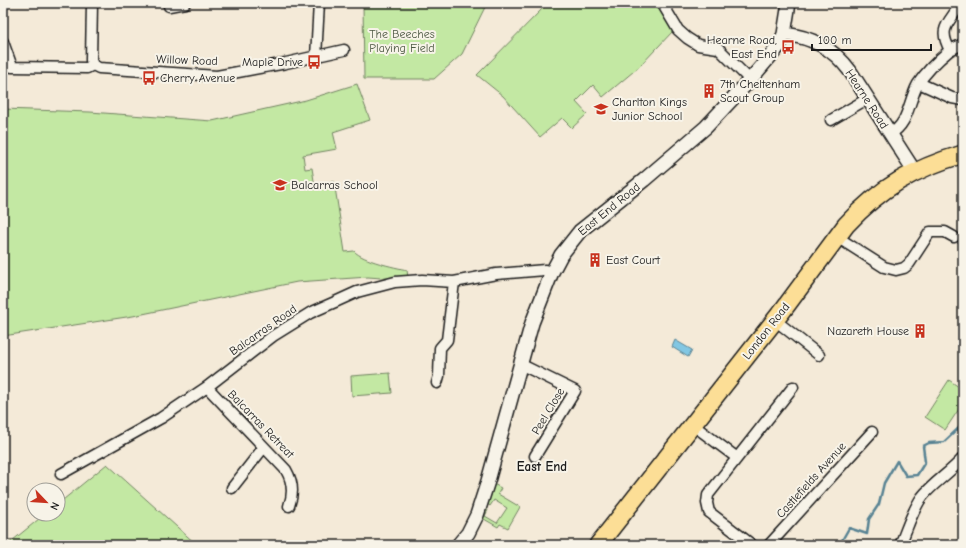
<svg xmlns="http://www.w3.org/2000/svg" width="966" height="548" viewBox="0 0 966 548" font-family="'Comic Neue',sans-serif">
<rect width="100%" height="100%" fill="#f4ead8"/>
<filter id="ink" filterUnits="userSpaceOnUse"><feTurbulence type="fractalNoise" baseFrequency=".025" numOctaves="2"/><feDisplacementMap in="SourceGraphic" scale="8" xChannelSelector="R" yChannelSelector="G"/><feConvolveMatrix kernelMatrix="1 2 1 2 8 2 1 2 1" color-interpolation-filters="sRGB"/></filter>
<g filter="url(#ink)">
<!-- green -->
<path fill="#c3e8a3" stroke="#708260" d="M363 3H487L462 54 434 79H364Z
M548 3H631L637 6 639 3H656L673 31 640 66 603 97 593 85 576 102 587 114 572 128 562 118 540 137 503 96 477 75Z
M357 84 370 120 333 132 337 149 303 155 305 169 312 168 315 187 328 185V182L334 181 345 252 354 251C363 261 394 267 407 270L408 278 395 279 368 277 297 282 133 316 3 336V109L90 112 212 121 306 100Z
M390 373 392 393 352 396 351 376Z
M949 380 963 390V403L945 430 925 417Z
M107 464 197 545H7L45 514H58V504Z
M488 481 501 488 498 494 520 507 508 528 500 524 498 527 477 515 480 505 488 510 485 516 497 523 507 508 494 500 490 506 482 500Z"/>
<!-- water -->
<path fill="#82c7e3" stroke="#598393" d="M675 340 692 350 688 357 672 347Z"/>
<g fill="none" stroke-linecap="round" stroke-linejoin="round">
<!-- stream -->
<path stroke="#598393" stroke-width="2.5" d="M841 545V542L849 528 867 534 869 519 879 504 884 483 897 461 906 476 917 475 925 462 923 446 929 443 944 442 961 426H963"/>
<defs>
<path id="street" d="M92 3 91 60 93 65
M662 3 678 30 687 38 698 45 718 48 750 80
M169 6 185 3
M3 42 12 67 87 68 93 65
M950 50 963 44
M316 57 319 3
M93 65 99 68 217 76 286 63 344 50
M919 83 952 98 963 100
M831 120 867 99
M890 134C909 124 908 102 918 84 927 70 938 60 950 50 937 27 950 23 961 3
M837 237 884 267 896 270 904 268 909 264 930 232H945L954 237
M775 320 819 355
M520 364 575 391 535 456
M437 383 439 376 440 348 447 340 454 282
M207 387 286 470C293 482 294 493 289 506
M693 425 736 457
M61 474 161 418 207 387 273 336 310 313 335 302 357 292 395 282 422 280 454 282 496 274 545 270 552 272
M232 488 264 447
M752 545 709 512 707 503 708 495 793 387
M769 545 872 432
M900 545C907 529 912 511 922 497 933 483 951 472 963 458"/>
<path id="secondary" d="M784 34C812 37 833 48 850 71L915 172
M458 545 468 533 477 515 488 481 532 323 552 272 561 255 580 231 644 180 706 127 750 80 779 46 784 34 789 3"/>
<path id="highway" d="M598 545 783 310 846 225C881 187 913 169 963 154"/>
</defs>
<!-- street casing -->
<use href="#street" stroke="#1c1c1c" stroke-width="13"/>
<!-- secondary casing -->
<use href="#secondary" stroke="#1c1c1c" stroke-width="16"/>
<!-- highway casing -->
<use href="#highway" stroke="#1c1c1c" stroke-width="20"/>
<!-- street -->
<use href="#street" stroke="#f7f3e8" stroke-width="10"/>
<!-- secondary -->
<use href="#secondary" stroke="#f7f3e8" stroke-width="13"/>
<!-- highway -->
<use href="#highway" stroke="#fcde96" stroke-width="17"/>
</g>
</g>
<!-- icons -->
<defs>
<symbol id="bus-bare" viewBox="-9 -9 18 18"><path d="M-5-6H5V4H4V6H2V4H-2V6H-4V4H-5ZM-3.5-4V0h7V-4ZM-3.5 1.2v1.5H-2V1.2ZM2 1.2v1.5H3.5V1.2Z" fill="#c8321e" stroke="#f7f3e8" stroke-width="2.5" paint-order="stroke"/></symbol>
<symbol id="building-bare" viewBox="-9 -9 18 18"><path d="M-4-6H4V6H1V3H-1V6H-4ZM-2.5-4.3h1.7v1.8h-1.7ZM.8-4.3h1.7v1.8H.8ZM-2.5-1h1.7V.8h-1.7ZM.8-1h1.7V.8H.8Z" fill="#c8321e" stroke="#f7f3e8" stroke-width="2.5" paint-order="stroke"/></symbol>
<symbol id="school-bare" viewBox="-9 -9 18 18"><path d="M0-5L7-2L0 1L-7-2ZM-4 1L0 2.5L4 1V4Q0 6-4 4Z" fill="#c8321e" stroke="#f7f3e8" stroke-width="2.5" paint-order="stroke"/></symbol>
</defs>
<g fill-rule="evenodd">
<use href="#bus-bare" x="778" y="37" width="20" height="20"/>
<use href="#bus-bare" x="304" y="52" width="20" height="20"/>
<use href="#bus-bare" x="139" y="68" width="20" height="20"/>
<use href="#building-bare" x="699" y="81" width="20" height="20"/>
<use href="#school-bare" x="591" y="99" width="20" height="20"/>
<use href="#school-bare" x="270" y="175" width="20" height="20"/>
<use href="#building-bare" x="585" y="250" width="20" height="20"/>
<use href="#building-bare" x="910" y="321" width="20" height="20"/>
</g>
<g text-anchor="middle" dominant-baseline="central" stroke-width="4" stroke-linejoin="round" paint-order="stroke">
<!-- park labels -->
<g font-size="12" fill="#4e5944" stroke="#f7f3e8">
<text x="402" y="34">The Beeches<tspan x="402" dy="14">Playing Field</tspan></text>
</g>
<!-- poi labels -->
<g font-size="12" fill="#1c1c1c" stroke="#f7f3e8" text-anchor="start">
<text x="777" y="40" text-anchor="end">Hearne Road,<tspan x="777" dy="14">East End</tspan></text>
<text x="303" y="62" text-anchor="end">Maple Drive</text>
<text x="160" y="78">Cherry Avenue</text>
<text x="720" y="84">7th Cheltenham<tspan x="720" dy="14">Scout Group</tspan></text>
<text x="612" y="102">Charlton Kings<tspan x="612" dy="14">Junior School</tspan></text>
<text x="291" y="185">Balcarras School</text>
<text x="606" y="260">East Court</text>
<text x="909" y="331" text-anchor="end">Nazareth House</text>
</g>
<!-- street labels -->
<g font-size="12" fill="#1c1c1c" stroke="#f7f3e8">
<text transform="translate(187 60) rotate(2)">Willow Road</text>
<text transform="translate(867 99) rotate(57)">Hearne Road</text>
<text transform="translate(609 209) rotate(-39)">East End Road</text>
<text transform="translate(263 330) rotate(-35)">Balcarras Road</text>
<text transform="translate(766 331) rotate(-52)">London Road</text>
<text transform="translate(548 411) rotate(-59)">Peel Close</text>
<text transform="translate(261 424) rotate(46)">Balcarras Retreat</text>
<text transform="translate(811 480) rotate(-48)">Castlefields Avenue</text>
</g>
<!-- neighbourhood labels -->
<g font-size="13" font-weight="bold" fill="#1c1c1c" stroke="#f7f3e8">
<text x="542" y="466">East End</text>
</g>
</g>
<!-- margin -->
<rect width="966" height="548" fill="none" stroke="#f7f3e8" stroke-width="16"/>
<rect x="8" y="8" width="950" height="532" fill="none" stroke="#1c1c1c" stroke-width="1.5" filter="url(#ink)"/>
<!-- north arrow -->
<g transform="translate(46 502) rotate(115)"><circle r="19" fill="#f7f3e8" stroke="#9f9d96"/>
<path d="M0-3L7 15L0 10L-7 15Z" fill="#c8321e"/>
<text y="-6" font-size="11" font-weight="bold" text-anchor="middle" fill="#1c1c1c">N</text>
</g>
<!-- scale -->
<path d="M812 44v6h119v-6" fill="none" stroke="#1c1c1c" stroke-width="2"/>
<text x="818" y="44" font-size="12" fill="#1c1c1c" stroke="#f7f3e8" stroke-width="3" paint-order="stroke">100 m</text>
</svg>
